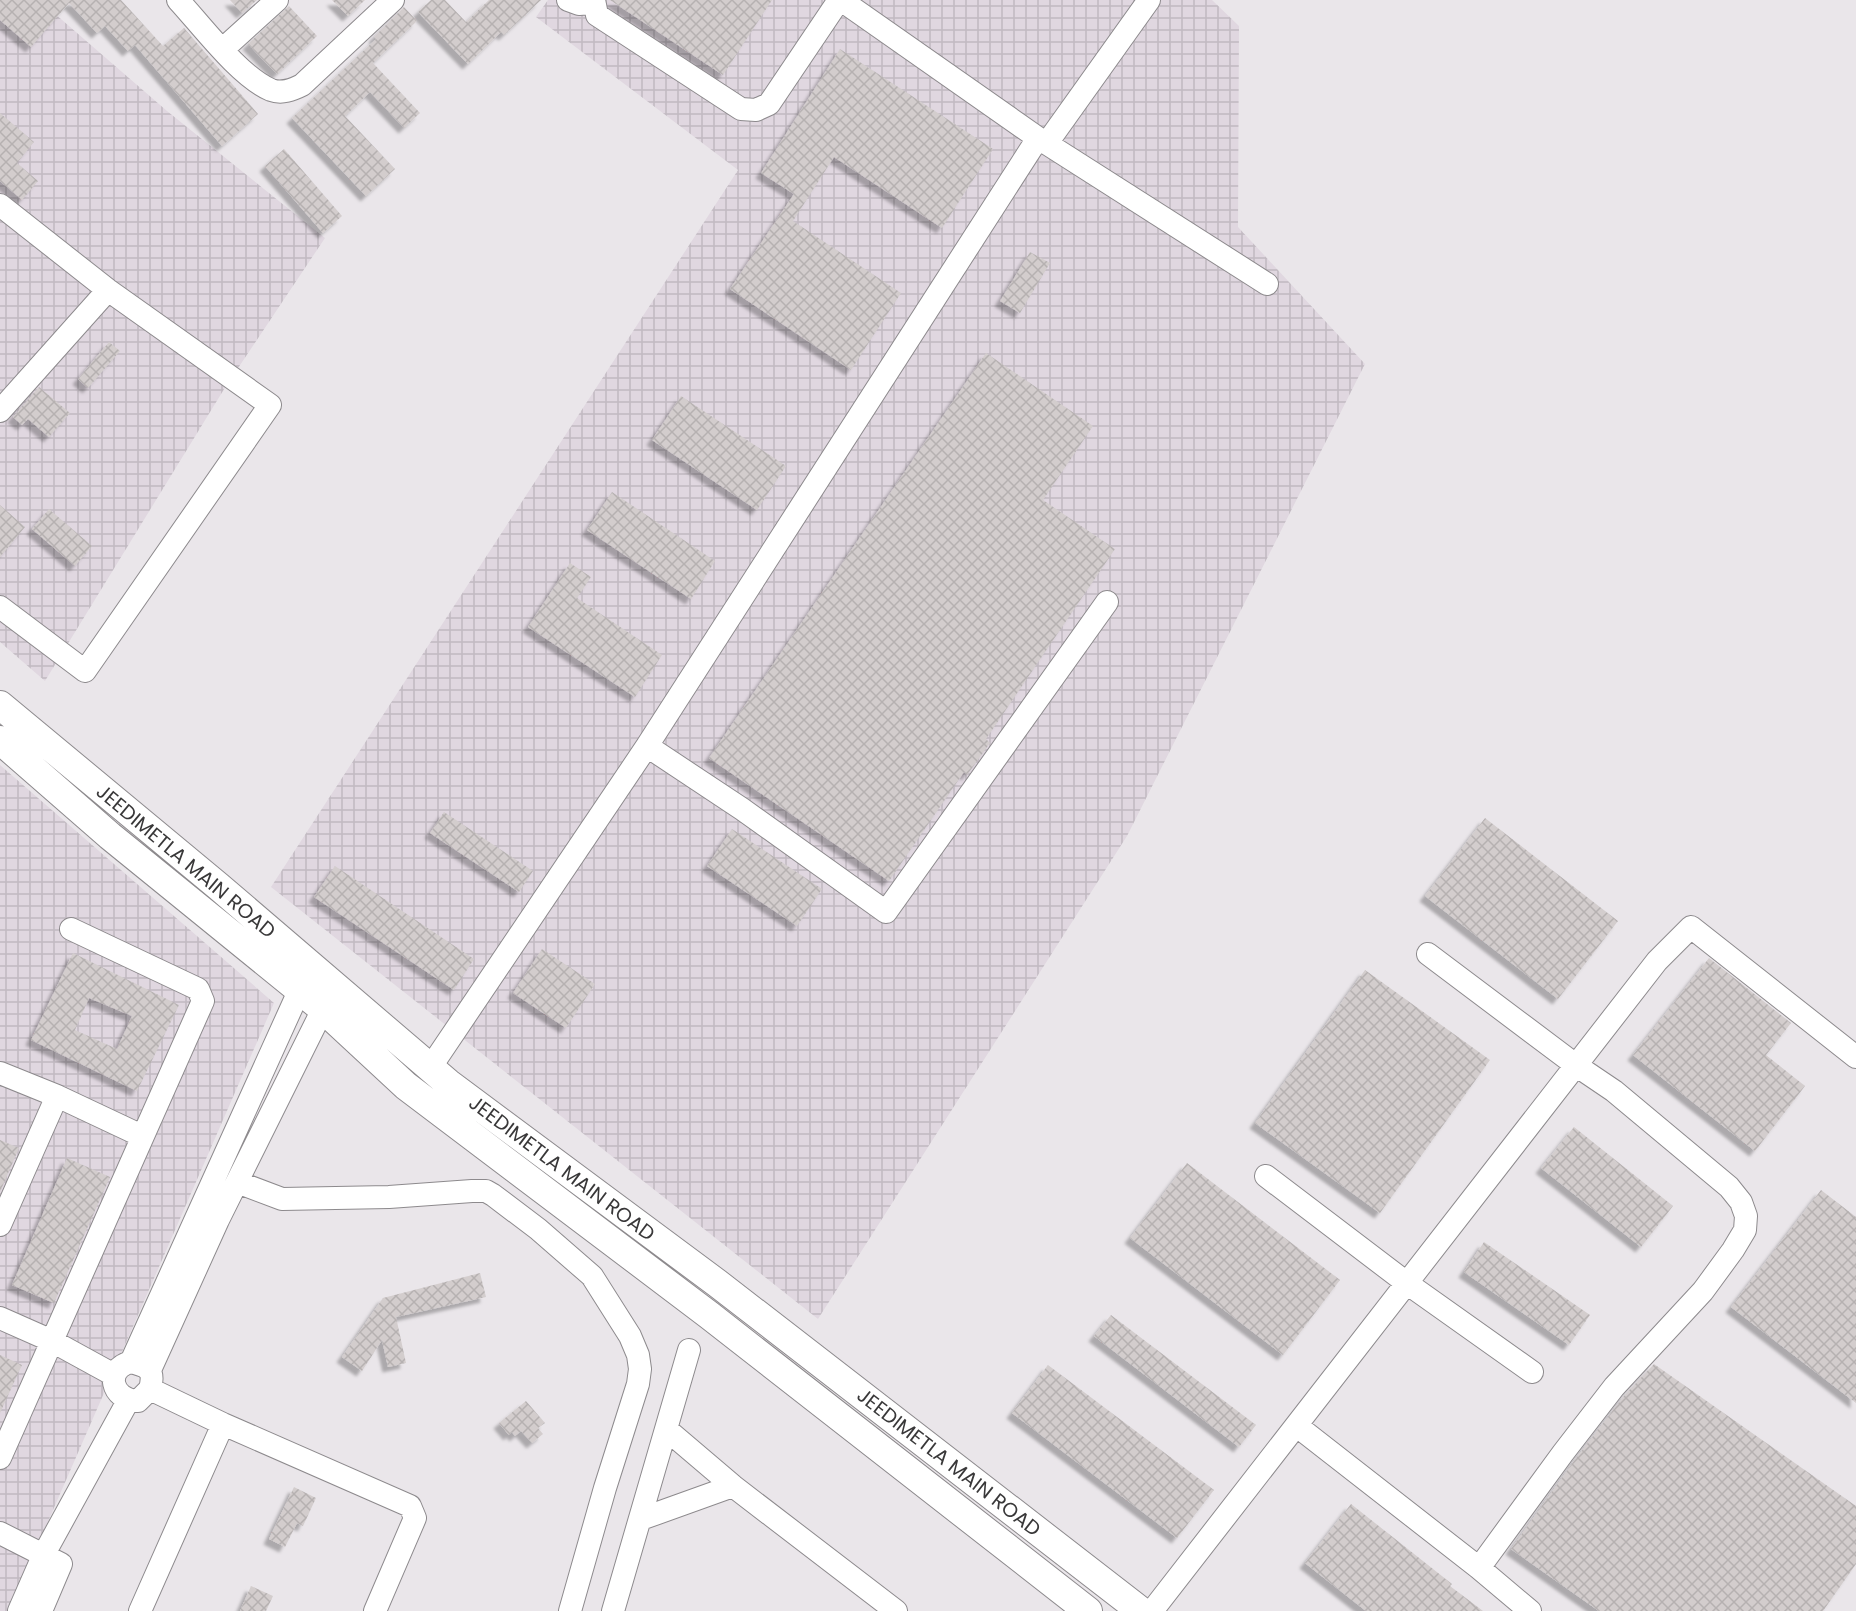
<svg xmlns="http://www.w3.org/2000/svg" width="1856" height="1611" viewBox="0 0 1856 1611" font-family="Poppins,sans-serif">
<defs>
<pattern id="industrial-grid" width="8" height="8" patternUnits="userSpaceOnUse" patternTransform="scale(1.5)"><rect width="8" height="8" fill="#e0d7e0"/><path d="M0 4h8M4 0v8" fill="none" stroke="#c1b9c1"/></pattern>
<pattern id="building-cross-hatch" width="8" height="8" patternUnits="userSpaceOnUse" patternTransform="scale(1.5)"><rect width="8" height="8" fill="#d3cdcd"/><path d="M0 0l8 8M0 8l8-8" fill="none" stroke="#b6b1b1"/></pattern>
<filter id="shadow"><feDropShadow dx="-5.5" dy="5.5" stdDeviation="1.5" flood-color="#0004"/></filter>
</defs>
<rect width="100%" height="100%" fill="#eae6ea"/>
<!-- industrial -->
<path fill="url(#industrial-grid)" d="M0 0H39L167 111 325 238 226 386 45 681 0 642Z
M548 0H1212L1239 26 1238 227 1365 364 1127 836 818 1319 271 887 738 170 536 17Z
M0 765 274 1003 9 1611H0Z"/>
<!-- building -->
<path fill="url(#building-cross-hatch)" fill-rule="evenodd" filter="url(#shadow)" d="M0 0H121L163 46 184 28 258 114 222 146 135 45 128 51 105 26 97 33 69 3 31 47 0 20Z
M230 0H257L242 13Z
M332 0H365L348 16Z
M431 0H445L466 22 489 0H541L504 35 501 32 468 64 418 12Z
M610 0H772L723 75Z
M289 6 317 36 277 74 248 44Z
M404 7 417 21 373 63 420 113 404 128 370 92 345 116 395 169 366 196 292 118 376 39 374 37Z
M840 49 993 149 942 228 834 157 793 221 901 293 851 370 730 289 794 194 761 173Z
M0 113 34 142 17 163 38 181 22 200 0 181Z
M284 149 342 216 323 233 265 166Z
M1030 252 1050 263 1020 313 1000 301Z
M109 342 120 351 88 388 78 379Z
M986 353 1093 426 1043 500 1115 549 986 739 990 743 967 775 964 772 889 881 709 758Z
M39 387 70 413 49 437 28 419 22 425 13 417Z
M681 396 786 466 757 510 652 440Z
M612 492 715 561 691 599 587 530Z
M0 505 25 527 0 557Z
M49 509 92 546 75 566 32 529Z
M570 563 591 577 577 598 662 655 635 697 528 627Z
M444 812 533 871 519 892 430 833Z
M1485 818 1618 921 1558 999 1425 896Z
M732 829 822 889 797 926 707 866Z
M335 866 474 959 454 990 314 897Z
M542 949 595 984 566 1028 513 993Z
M73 953 179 1005 137 1091 31 1040ZM89 998 132 1016 117 1049 75 1030Z
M1709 958 1791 1023 1766 1055 1805 1086 1755 1151 1633 1055Z
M1365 970 1490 1060 1380 1213 1255 1123Z
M1574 1127 1673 1206 1641 1247 1541 1168Z
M0 1140 19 1148 0 1192Z
M67 1158 110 1177 54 1303 12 1285Z
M1187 1163 1340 1280 1283 1355 1130 1238Z
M1821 1190 1856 1217V1403L1731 1307Z
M1484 1242 1590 1315 1569 1345 1464 1272Z
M480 1273 486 1297 396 1317 406 1363 388 1367 382 1340 362 1371 342 1357 383 1298Z
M1111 1315 1256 1425 1239 1447 1094 1336Z
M0 1355 22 1365 0 1413Z
M1654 1364 1856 1506V1564L1823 1611H1599L1511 1549 1574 1461 1624 1396Z
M1048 1365 1214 1490 1177 1538 1012 1413Z
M526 1401 545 1423 538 1428 543 1434 532 1443 521 1431 515 1436 512 1432 509 1435 499 1423Z
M294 1487 316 1498 303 1526 297 1523 285 1547 269 1539Z
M1351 1504 1452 1584 1450 1586 1483 1611H1366L1305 1563Z
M251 1586 273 1596 266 1611H240Z"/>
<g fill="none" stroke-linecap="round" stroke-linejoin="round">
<defs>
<path id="minor" d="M178 0C202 26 240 77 271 90 282 94 292 90 302 85L393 0
M568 0 579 4 593 3
M594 0 597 15 741 109 756 110 769 104 839 0
M841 0 1038 138 1267 284
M223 49 277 0
M1047 143 1149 0
M0 205 108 290 270 405 85 671 0 607
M0 411 108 290
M647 746 742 809 886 912 1107 602
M1428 954 1577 1066 1614 1091 1729 1187 1741 1202 1746 1216 1745 1230 1733 1250 1703 1291 1614 1387 1563 1453 1479 1568
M430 1068 647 746 1038 138
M0 1073 57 1096 0 1225
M57 1096 142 1136
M1266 1176 1408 1284 1532 1372
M237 1182 282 1199 389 1197 472 1191H486L493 1195 538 1229 592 1276 630 1336 638 1355 640 1369 638 1384 605 1488 570 1611
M0 1318 52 1341 114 1375
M131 1362C149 1367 155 1370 150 1389L138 1401C111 1400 104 1369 131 1362L300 989
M150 1370 218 1220 323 1009
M150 1389 223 1424 410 1506 415 1518 375 1611
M1297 1426 1479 1568 1530 1611
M666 1429 733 1486 896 1611
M0 1458 203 1001 198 989 71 929
M641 1519 733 1486
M0 1533 61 1564 41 1611
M19 1611 44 1554 128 1401
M140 1611 223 1424
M613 1611 689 1350
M1152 1611 1657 961 1691 927 1856 1057"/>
<path id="major" d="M0 705 218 886 448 1083 717 1283 1141 1611
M0 740 110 836 323 1009 406 1086 709 1315 1088 1611"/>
</defs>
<!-- minor casing -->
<use href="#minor" stroke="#8d8a8d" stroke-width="24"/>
<!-- major casing -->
<use href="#major" stroke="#8d8a8d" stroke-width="30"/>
<!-- minor -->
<use href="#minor" stroke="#fff" stroke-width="22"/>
<!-- major -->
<use href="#major" stroke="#fff" stroke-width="28"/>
</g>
<g text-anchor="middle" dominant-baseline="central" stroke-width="6" stroke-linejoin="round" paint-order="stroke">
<!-- street labels -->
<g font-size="20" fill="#393839" stroke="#fff">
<text transform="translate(186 861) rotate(40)">JEEDIMETLA MAIN ROAD</text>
<text transform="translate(562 1168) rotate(37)">JEEDIMETLA MAIN ROAD</text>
<text transform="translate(949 1462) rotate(38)">JEEDIMETLA MAIN ROAD</text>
</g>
</g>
</svg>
